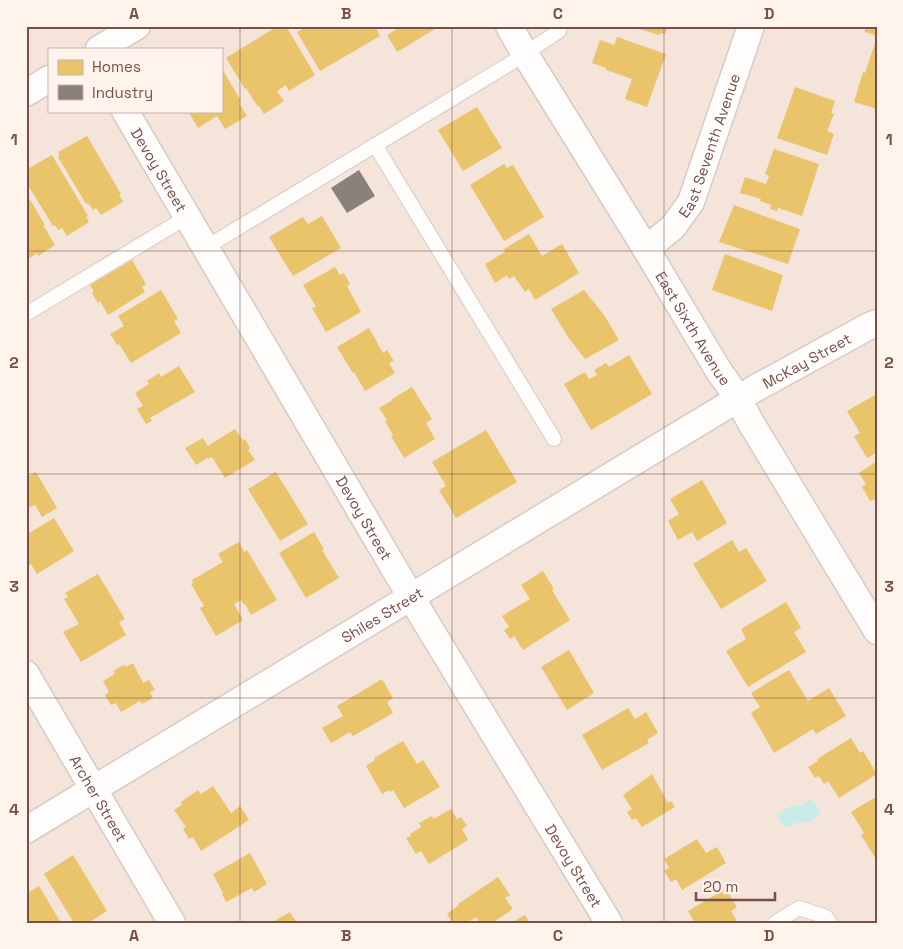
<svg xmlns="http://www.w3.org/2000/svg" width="903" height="949" viewBox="0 0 903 949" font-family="'Space Grotesk',sans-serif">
<rect width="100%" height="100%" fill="#f8f0e9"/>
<!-- residential -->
<path fill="#f4e4d9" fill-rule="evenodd" d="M26 26H877V923H26ZM49 49H221V111H49Z"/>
<!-- water -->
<path fill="#c9ece9" d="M809 800 814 802 820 812 819 816 808 823 798 822 790 827H784L777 816 778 813 791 806H800Z"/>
<!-- homes -->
<path fill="#e9c46a" d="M278 26H286L315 75 289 91 286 85 277 91 284 101 264 114 259 106 258 107 246 88 245 89 226 58Z
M308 26H375L380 36 320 71 297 32Z
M395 26H434L435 29 397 52 387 35 397 29Z
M668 26 665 34 660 33 659 35 633 27Z
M865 26H877V36L865 32Z
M617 37 666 54 647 107 625 99 632 79 606 70V68L592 63 600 40 614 45Z
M875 43 877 44V109L854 102 863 72 865 73Z
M221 67 241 101 239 103 247 116 225 129 217 116 198 128 188 111H221Z
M795 87 835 101 831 113 834 114 827 131 834 134 827 155 777 138Z
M477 107 502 148 463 171 438 130Z
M87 136 121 194 119 195 123 202 101 215 96 208 93 210 88 203 86 204 58 157 60 156 58 152Z
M774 149 819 164 802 216 778 208 777 211 770 209 771 205 760 201 761 199 740 193 745 177 766 184 769 176 765 174Z
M52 155 88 216 86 217 89 222 67 236 62 228 58 230 55 225 53 226 26 182V170Z
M504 164 507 168 513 165 544 217 504 241 470 185Z
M26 193 45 225H43L55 245 38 256 37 253 30 258 26 252Z
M734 205 800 229 788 264 719 242Z
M322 216 341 248 293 276 269 237 303 217 308 224Z
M529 234 542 256 562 244 579 273 535 300 529 289 525 292 514 276 509 279 507 275 495 283 485 264 505 252 504 249Z
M725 254 783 275 772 311 712 290Z
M132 260 146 284 142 287 145 292 108 315 100 301 98 303 92 293 94 292 90 285Z
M335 267 340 275 344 273 350 284 347 286 361 312 326 332 312 308 316 307 303 285Z
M161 290 178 319 174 321 181 333 131 363 119 344 117 345 110 334 124 326 118 316Z
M584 290 604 315 619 340 585 359 568 337 551 309Z
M369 328 383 353 387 350 394 361 389 363 395 373 365 391 354 372 353 373 337 347Z
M629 355 652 394 591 430 564 384 585 372 589 379 597 375 594 370 606 363 609 367Z
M179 366 195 392 150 418 152 421 146 424 137 409 143 406 135 393 149 384 147 381 159 373 161 377Z
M412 387 432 419 426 423 435 439 404 458 391 436 393 435 385 421 387 420 379 408 393 400 392 399Z
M877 394V449H876L877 452 867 458 854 436 860 433 847 411Z
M235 429 243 440 245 439 250 448 248 450 255 460 225 478 212 457 208 459 207 458 196 465 185 448 203 438 208 446Z
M486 430 517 482 456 518 439 490 446 486 432 462Z
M877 461V504L874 499 870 501 862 487 866 484 859 473Z
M36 472 57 508 42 517 35 505 26 509V478Z
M276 472 308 524 280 541 248 489Z
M702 480 727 523 697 541 692 532 678 540 668 521 679 514 670 499Z
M54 518 74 551 37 574 31 564 26 567V535Z
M314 532 324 549 322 550 339 578 306 598 279 553Z
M732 540 739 552 746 548 767 581 721 609 693 564Z
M239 542 244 552 247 550 277 600 251 615 245 604 244 605 241 600 234 604 243 620 216 636 200 608 204 606 191 584 193 583 192 580 223 562 218 554Z
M543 571 554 589 552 590 570 620 523 650 514 636 510 639 504 630 509 627 502 616 530 599 521 585Z
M98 574 125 619 119 622 126 635 81 662 63 632 79 624 64 599 68 597 65 593Z
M786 602 801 628 794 632 806 652 748 687 726 651 746 639 741 629Z
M569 650 594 693 567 710 541 667Z
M133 663 143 683 149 680 155 690 150 692 153 698 142 704 140 701 121 712 116 703 111 705 105 695 109 692 103 681 115 674 113 671 124 665 126 667Z
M789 670 808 701 829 688 846 716 816 734 813 729 774 753 751 713 760 707 751 693Z
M382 679 393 698 387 702 393 713 353 736 350 732 331 743 322 728 343 716 337 706Z
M628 708 635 719 646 712 658 733 647 740 649 743 602 770 582 735Z
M851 738 860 753 863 751 877 774 839 798 828 781 824 784 819 776 815 778 808 767 818 761 817 759Z
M403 741 417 764 423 760 440 787 404 808 393 790 390 792 389 790 382 794 366 766 375 760 374 758Z
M652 774 668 803 671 801 675 807 642 827 636 818 632 820 627 812 632 809 623 795Z
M213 786 231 813 240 806 249 820 201 851 193 837 189 839 183 829 186 827 174 810 182 805 181 802 198 790 201 794Z
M877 796V861L861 835 864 833 851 812Z
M451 809 457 819 461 817 467 826 462 829 468 840 429 864 421 851 416 854 406 838 411 836 410 834 421 827 419 823 432 816 433 819Z
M697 839 706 853 717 847 726 863 682 890 676 879 671 882 664 871 669 868 664 859Z
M250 853 267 884 254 892 252 888 226 902 222 894 223 893 213 874Z
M73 855 107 911 88 923H74L44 874Z
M498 877 510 895 505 898 513 909 492 923H480L476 917 467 923H453L447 914 459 905 458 904Z
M39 886 61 923H26V894Z
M722 891 724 895 728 893 737 907 731 911 738 923H695L688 911Z
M290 912 297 923H271Z
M525 915 530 923H511Z"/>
<!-- industry -->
<path fill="#8a817c" d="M359 170 375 196 347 213 331 188Z"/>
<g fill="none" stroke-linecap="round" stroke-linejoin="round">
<defs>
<path id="service" d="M375 145 554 439
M205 248 511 63 559 31 560 26
M26 314 187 217
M775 923 799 908 826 917 830 923"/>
<g id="minor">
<path id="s1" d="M509 26 525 54 646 249 720 373C733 389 742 406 751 423L877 631"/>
<path d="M99 49 137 26"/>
<path d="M26 93 49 79"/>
<path id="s2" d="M125 111 424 619 609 923"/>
<path id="s3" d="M646 249 673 227 691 202 751 26"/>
<path id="s4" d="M26 674 172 923"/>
<path id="s5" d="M26 830 756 388 871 325 877 323"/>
</g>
</defs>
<!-- service casing -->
<use href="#service" stroke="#d6cbc6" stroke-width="16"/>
<!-- minor casing -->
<use href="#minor" stroke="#d6cbc6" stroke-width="29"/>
<!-- service -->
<use href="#service" stroke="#fefdfc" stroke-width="14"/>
<!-- minor -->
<use href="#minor" stroke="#fefdfc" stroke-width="26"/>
</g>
<!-- grid -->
<path fill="none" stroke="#795046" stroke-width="1" stroke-opacity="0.55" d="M240 26V923M452 26V923M664 26V923M26 251H877M26 474H877M26 698H877"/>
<g text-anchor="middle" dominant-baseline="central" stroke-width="5" stroke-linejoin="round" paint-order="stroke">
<!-- street labels -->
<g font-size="15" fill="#795046" stroke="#fff4eb">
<text stroke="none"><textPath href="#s3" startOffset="125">East Seventh Avenue</textPath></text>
<text stroke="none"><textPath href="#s2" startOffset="68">Devoy Street</textPath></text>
<text stroke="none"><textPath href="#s1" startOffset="354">East Sixth Avenue</textPath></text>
<text stroke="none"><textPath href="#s5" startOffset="911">McKay Street</textPath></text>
<text stroke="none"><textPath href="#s2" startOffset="472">Devoy Street</textPath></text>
<text stroke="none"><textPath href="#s5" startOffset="416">Shiles Street</textPath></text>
<text stroke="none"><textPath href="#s4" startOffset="144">Archer Street</textPath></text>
<text stroke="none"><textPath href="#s2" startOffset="878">Devoy Street</textPath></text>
</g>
</g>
<!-- border -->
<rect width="903" height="949" fill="none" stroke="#fff4eb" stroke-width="55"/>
<!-- legend -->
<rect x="48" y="48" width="175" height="65" fill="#fff4eb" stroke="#c9b2a9"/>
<rect x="58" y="60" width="25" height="15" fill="#e9c46a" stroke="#c9b2a9"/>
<text x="92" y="72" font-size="15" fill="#795046">Homes</text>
<rect x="58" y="85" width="25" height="15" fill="#8a817c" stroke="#c9b2a9"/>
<text x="92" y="98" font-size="15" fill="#795046">Industry</text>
<!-- scale -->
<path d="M696 892v8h79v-8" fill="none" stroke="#795046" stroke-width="2.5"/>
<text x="703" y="892" font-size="15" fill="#795046" stroke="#fff4eb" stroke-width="4" paint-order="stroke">20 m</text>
<rect x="28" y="28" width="848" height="894" fill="none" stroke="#795046" stroke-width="2"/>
<g font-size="16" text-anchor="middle" font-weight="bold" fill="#795046">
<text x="134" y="19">A</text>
<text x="346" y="19">B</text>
<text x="558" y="19">C</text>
<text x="769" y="19">D</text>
<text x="14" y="145">1</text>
<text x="889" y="145">1</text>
<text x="14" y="368">2</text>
<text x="889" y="368">2</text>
<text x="14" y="592">3</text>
<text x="889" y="592">3</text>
<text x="14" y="815">4</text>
<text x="889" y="815">4</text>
<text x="134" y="941">A</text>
<text x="346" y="941">B</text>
<text x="558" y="941">C</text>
<text x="769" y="941">D</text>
</g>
</svg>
